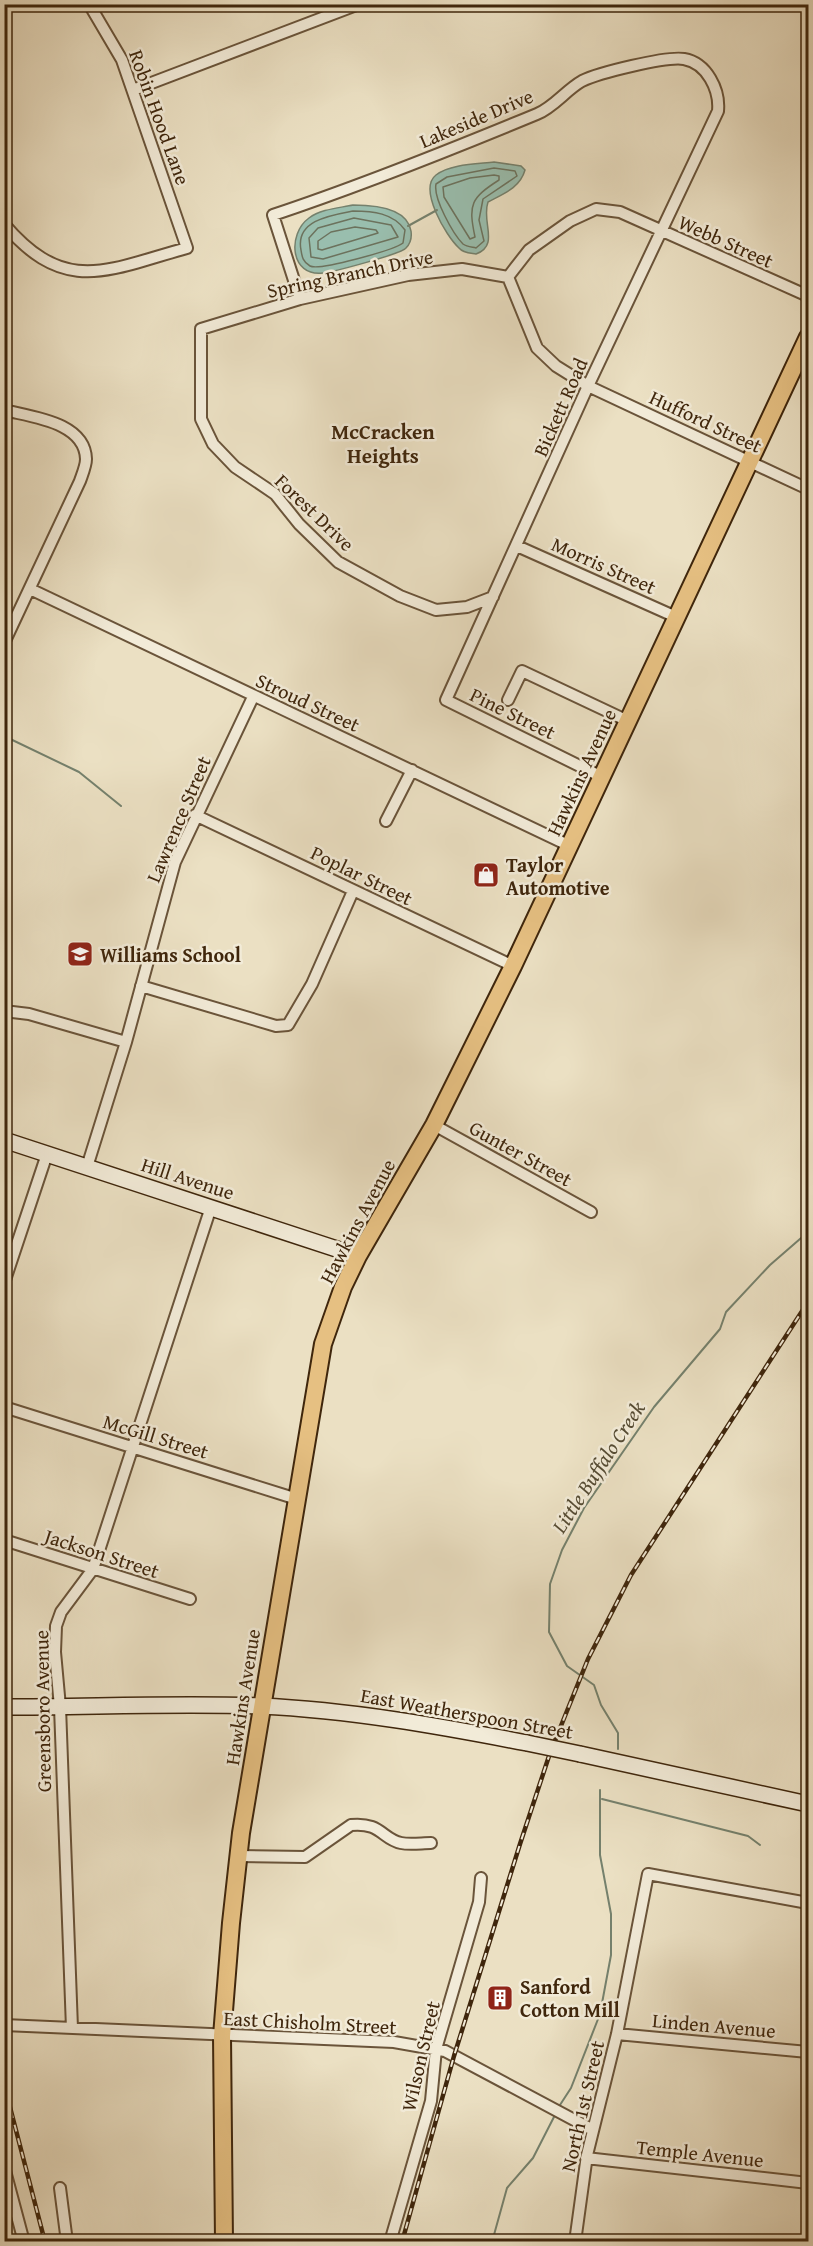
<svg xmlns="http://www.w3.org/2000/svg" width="813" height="2246" viewBox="0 0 813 2246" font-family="'Gentium Book Plus',serif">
<rect width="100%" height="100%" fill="#ebe0c3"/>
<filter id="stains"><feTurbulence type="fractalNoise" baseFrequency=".00333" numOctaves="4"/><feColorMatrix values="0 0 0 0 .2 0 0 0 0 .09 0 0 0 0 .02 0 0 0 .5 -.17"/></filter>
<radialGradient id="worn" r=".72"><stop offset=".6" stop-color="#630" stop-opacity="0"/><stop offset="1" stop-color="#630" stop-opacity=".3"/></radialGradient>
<!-- water -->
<path fill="#99beae" stroke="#75816d" stroke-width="1.5" d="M494 162 521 166 525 170C520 188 503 194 488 202 481 222 500 245 476 254 470 253 463 253 459 248 446 236 418 189 436 175 450 164 477 164 494 162Z
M353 205C372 205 407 207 411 231 412 238 411 243 406 248 401 254 333 272 323 273 290 277 287 234 309 218 321 209 339 208 353 205Z"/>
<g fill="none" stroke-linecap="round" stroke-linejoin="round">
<!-- shore -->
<path stroke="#6c725d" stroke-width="1.5" d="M494 168 515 171 517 176 483 199 479 220 484 241 476 248C472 247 467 247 463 244 453 234 433 198 436 184L447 177Z
M494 175 499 176V180C471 198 468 204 475 237L470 239 444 197 443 187 470 178Z
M353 211C373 211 393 213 405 230L403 243C394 250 319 271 310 266 303 262 302 257 301 250 295 220 332 215 353 211Z
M354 218 391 225 398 237 323 259 311 257 309 238 318 228Z
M355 227 376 230 378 233 322 250 318 249V241L331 232Z"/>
<!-- stream -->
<path stroke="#75816d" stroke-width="2" d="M408 226 437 210
M4 736 79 772 121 806
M618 1749V1733L601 1705 594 1685 567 1666 549 1632 550 1584 562 1550 584 1508 654 1407 720 1329 726 1312 770 1265 808 1232
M602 1799 748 1836 760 1845
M558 2108 571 2088 600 2014 611 1955V1914L600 1855V1790
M492 2242 507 2188 533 2158 556 2113"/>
<defs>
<path id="street" d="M133 90 359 4
M4 224C66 297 109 269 187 248L122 60 89 4
M508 277 537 348 556 366 588 386 808 489
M508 277 529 250 570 221 596 209 620 212 808 296
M300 299 273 215C363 185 450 150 537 114 554 107 566 90 582 81 598 73 666 56 684 59 707 63 720 90 718 111L588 386 446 700 602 777
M4 410C32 417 85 422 86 459 86 466 82 475 80 481L4 643
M517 546 676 617
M30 589 570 846
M493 597 467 607 436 610 400 596 338 562 299 524 275 494 235 467 213 444 201 419V329L300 299 408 275 462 269 508 277
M508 700 522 671 628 721
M195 815 513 966
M386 821 412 770
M141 986 276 1026 288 1025 312 984 353 891
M4 1011 29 1014 126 1042
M434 1125 591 1212
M87 1167 126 1042 175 862 253 697
M4 1283 47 1154
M4 1407 297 1499
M4 1540 190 1599
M238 1856 305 1857 351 1825C381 1822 382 1839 401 1843 410 1845 422 1843 431 1843
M4 2025 394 2042 445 2051 593 2130
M72 2028 60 1707 55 1652 56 1626 61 1612 93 1569 211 1207
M617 2034 808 2052
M586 2158 808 2183
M4 2167 24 2242
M60 2188 67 2242
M390 2242 431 2101 436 2049 479 1902 481 1878
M575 2242 587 2155 617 2034 648 1874 808 1903"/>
<path id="secondary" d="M4 1140 358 1256
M4 1707C90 1707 175 1703 260 1706 350 1710 439 1726 527 1743
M580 1754 808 1804"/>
<path id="primary" d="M224 2242 222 2036 231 1923 241 1833 323 1344 343 1287 358 1256 434 1125 513 966 808 337"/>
</defs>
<!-- street casing -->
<use href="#street" stroke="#6a543a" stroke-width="14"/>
<!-- secondary casing -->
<use href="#secondary" stroke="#3f260c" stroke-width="18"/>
<!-- primary casing -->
<use href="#primary" stroke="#3f260c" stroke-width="20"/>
<!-- street -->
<use href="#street" stroke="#f2ebd8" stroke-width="10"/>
<!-- secondary -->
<use href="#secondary" stroke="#f2ebd8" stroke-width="15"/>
<!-- primary -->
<use href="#primary" stroke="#e6c082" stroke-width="16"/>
<defs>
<path id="rail" d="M4 2084 45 2242
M402 2242 454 2056 520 1844 550 1753 588 1659 631 1575 808 1302"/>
</defs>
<!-- rail casing -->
<use href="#rail" stroke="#3f260c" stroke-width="4.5"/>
<!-- rail -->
<use href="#rail" stroke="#f2ebd8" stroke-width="2" stroke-dasharray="7" stroke-linecap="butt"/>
<defs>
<path id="secondary-bridge" d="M527 1743 580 1754"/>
</defs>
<!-- secondary-bridge casing -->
<use href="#secondary-bridge" stroke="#3f260c" stroke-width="18" stroke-linecap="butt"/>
<!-- secondary-bridge -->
<use href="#secondary-bridge" stroke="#f2ebd8" stroke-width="15"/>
</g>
<!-- icons -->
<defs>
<symbol id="shop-square" viewBox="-11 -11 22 22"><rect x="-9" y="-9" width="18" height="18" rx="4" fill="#8f2418" stroke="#f2ebd8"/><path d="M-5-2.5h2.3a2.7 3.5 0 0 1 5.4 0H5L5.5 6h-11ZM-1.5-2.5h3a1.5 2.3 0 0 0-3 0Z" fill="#fff"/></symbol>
<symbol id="school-square" viewBox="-11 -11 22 22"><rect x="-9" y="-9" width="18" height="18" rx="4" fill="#8f2418" stroke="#f2ebd8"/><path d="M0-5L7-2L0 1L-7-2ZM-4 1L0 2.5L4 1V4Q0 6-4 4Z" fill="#fff"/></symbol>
<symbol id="building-square" viewBox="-11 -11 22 22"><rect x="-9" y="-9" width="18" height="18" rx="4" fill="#8f2418" stroke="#f2ebd8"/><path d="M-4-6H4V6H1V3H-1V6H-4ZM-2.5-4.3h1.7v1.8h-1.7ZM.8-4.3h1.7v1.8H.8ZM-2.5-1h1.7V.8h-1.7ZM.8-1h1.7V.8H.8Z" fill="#fff"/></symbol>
</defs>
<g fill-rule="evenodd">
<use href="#shop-square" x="471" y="860" width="30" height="30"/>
<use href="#school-square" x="65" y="939" width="30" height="30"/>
<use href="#building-square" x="485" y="1983" width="30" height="30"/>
</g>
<g text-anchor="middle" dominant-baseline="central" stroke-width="5" stroke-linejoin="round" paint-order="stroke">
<!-- street labels -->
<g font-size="20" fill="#3f260c" stroke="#f2ebd8">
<text transform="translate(160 117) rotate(70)">Robin Hood Lane</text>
<text transform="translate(476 118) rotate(-23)">Lakeside Drive</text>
<text transform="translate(726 241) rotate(24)">Webb Street</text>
<text transform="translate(350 273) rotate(-12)">Spring Branch Drive</text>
<text transform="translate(560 407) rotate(-66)">Bickett Road</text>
<text transform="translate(706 421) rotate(25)">Hufford Street</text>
<text transform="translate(315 512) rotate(44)">Forest Drive</text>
<text transform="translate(604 565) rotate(24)">Morris Street</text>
<text transform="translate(308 702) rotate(25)">Stroud Street</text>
<text transform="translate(513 713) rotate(26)">Pine Street</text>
<text transform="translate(581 772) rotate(-65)">Hawkins Avenue</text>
<text transform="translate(178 819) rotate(-67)">Lawrence Street</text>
<text transform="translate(362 875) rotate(26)">Poplar Street</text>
<text transform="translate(521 1153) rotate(29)">Gunter Street</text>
<text transform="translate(188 1178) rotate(18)">Hill Avenue</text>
<text transform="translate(357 1221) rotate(-62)">Hawkins Avenue</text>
<text transform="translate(156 1436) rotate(17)">McGill Street</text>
<text transform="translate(102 1553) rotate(18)">Jackson Street</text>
<text transform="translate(242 1697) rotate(-81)">Hawkins Avenue</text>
<text transform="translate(42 1711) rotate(-91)">Greensboro Avenue</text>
<text transform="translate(467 1713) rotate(10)">East Weatherspoon Street</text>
<text transform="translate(310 2022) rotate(3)">East Chisholm Street</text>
<text transform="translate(714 2025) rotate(5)">Linden Avenue</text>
<text transform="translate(420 2056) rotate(-77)">Wilson Street</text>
<text transform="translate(582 2106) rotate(-77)">North 1st Street</text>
<text transform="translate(700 2153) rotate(6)">Temple Avenue</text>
</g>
<!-- poi labels -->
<g font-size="20" font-weight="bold" fill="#3f260c" stroke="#f2ebd8" text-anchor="start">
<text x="506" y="864">Taylor<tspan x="506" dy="23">Automotive</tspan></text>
<text x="100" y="954">Williams School</text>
<text x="520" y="1986">Sanford<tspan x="520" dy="23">Cotton Mill</tspan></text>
</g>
<!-- neighbourhood labels -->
<g font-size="21" font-weight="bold" fill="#3f260c" stroke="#f2ebd8">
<text x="383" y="431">McCracken<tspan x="383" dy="24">Heights</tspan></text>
</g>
<!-- water labels -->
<g font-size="21" font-style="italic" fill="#564c34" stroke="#f2ebd8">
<text transform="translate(598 1467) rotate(-57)">Little Buffalo Creek</text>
</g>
</g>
<!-- margin -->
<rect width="813" height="2246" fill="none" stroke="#ebe0c3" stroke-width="24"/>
<rect x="6" y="6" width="801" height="2234" fill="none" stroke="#3f260c" stroke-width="3"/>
<rect x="12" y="12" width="789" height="2222" fill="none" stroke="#3f260c" stroke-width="1.5"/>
<rect width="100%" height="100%" filter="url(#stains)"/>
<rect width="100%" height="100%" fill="url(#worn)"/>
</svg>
